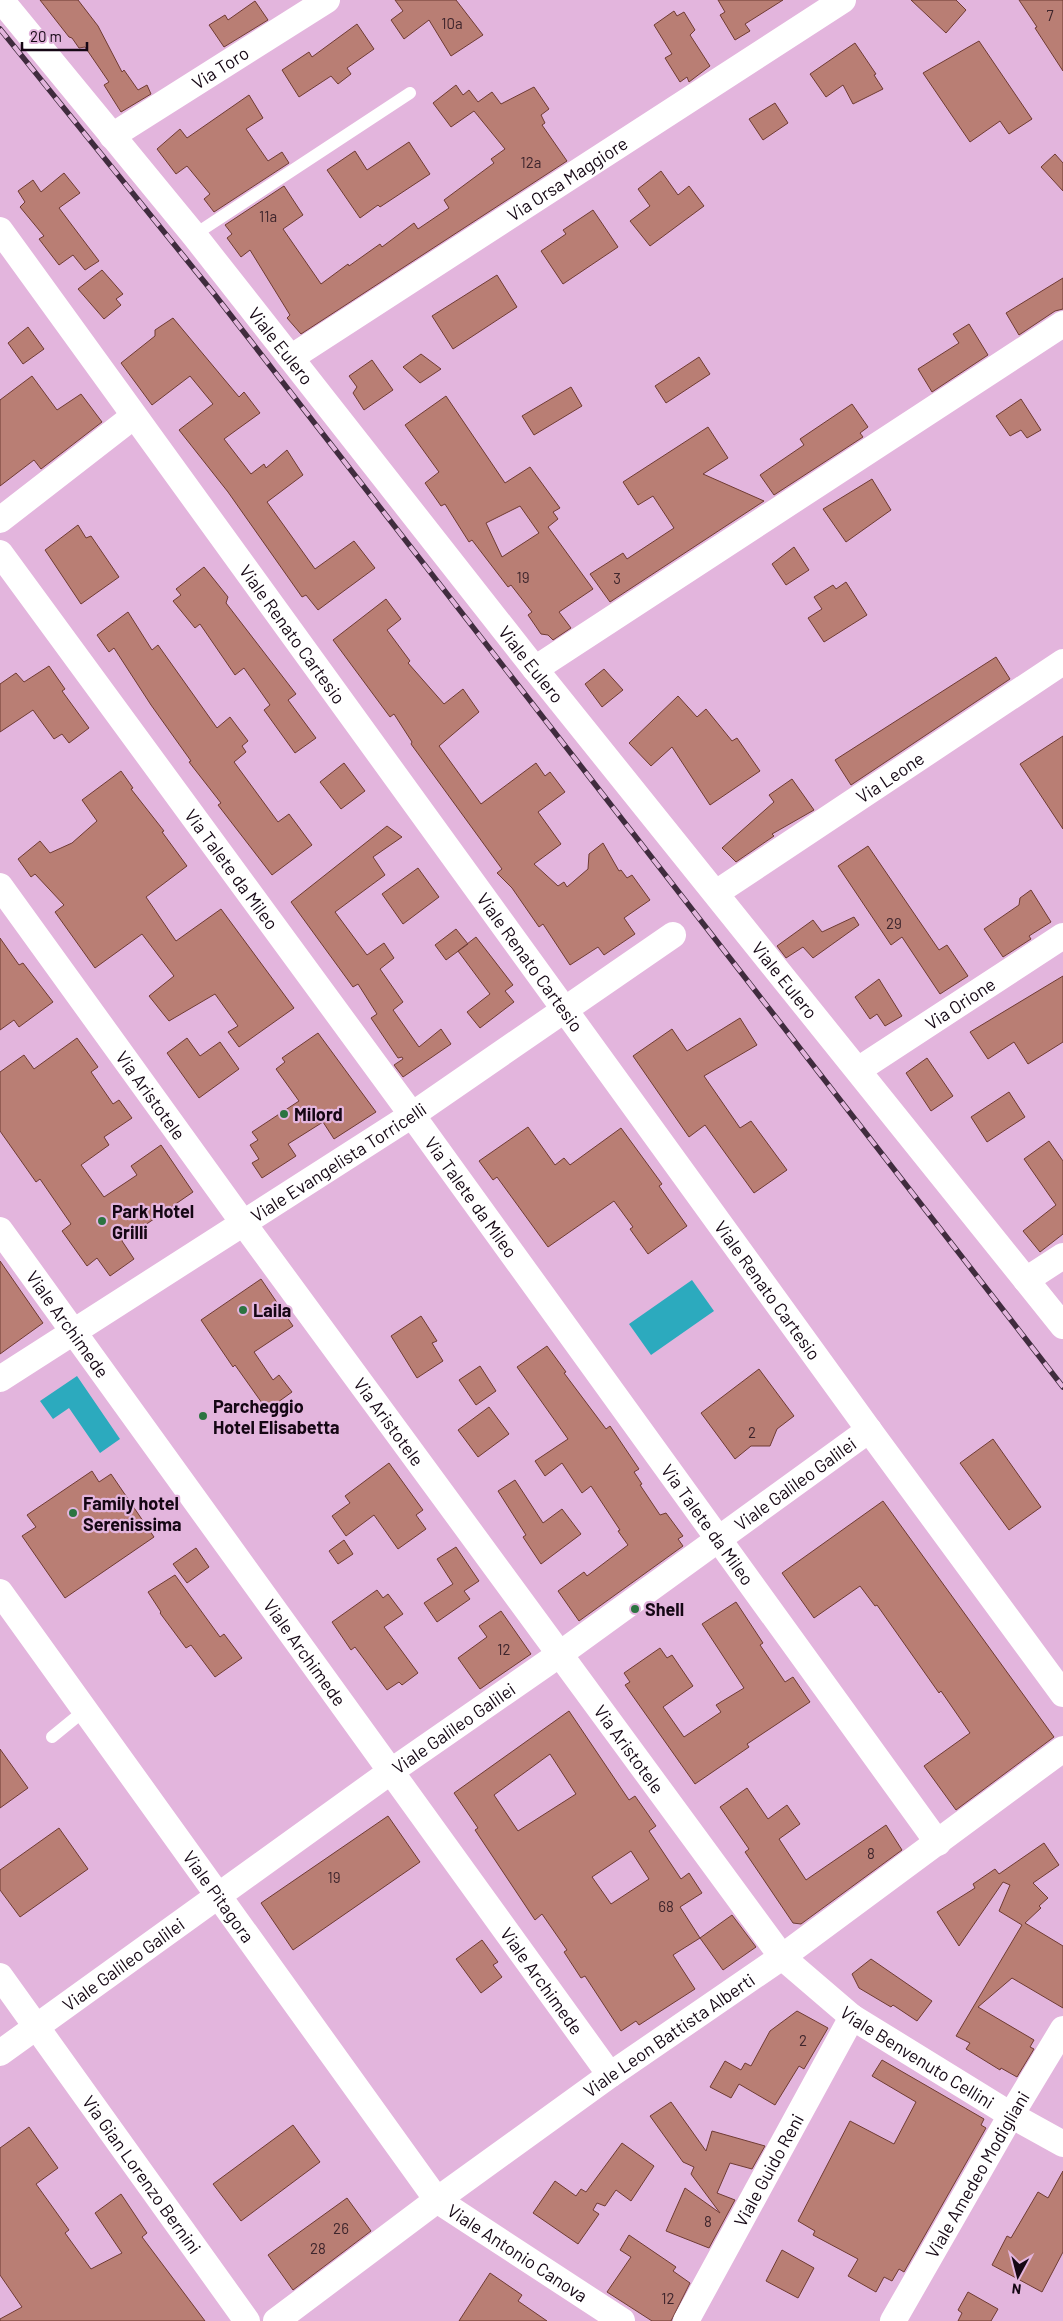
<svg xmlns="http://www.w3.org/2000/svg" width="1063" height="2321" viewBox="0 0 1063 2321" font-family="Barlow,sans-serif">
<rect width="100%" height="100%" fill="#e3b5dd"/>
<!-- water -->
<path fill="#2caabe" d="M692 1280 714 1311 651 1355 629 1324Z
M77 1376 120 1439 100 1453 69 1408 53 1419 40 1401Z"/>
<!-- building -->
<path fill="#b97e74" stroke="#6f3b33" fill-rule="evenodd" d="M40 0H78L98 26 122 72 124 70 138 90 147 85 151 94 121 112 104 85 109 82 85 47 79 48 72 38 69 37Z
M395 0H456L483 35 451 56 429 20 404 39 391 20 403 11Z
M718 0H783L745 24 750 31 735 40 720 15 725 12Z
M911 0H956L966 10 946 33Z
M1019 0H1063V71L1035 28 1037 27Z
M255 1 268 20 224 47 209 25 225 15 228 20Z
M674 11 677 16 684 12 695 30 690 35 710 66 689 82 687 77 680 82 665 58 672 54 654 25Z
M357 24 374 49 347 68 351 74 338 84 331 76 299 97 282 70 309 52 312 57Z
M979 41 1032 119 1009 134 1000 121 970 142 923 73Z
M855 43 876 74 874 75 883 89 853 104 843 85 826 97 810 74Z
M456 85 463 95 469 90 478 102 492 92 501 104 534 87 549 109 541 115 545 123 542 125 567 161 301 334 287 318 290 315 250 250 241 257 227 238 232 234 225 225 284 186 303 215 283 229 321 284 348 264 349 266 380 244 382 247 414 223 418 229 449 208 444 200 494 163 491 159 505 149 474 111 451 127 433 103Z
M249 95 263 118 246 129 268 161 282 152 289 163 214 212 204 199 210 194 187 166 176 174 157 149 180 129 187 138Z
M775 103 788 123 763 140 749 119Z
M409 142 430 174 380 207 378 205 360 218 327 170 355 151 367 170Z
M1055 154 1063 163V191L1041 167Z
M661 171 678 195 689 186 704 206 650 246 630 221 650 206 638 189Z
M64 173 80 193 59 208 99 261 85 270 73 255 59 265 39 239 44 236 20 207 25 202 18 191 33 180 41 192Z
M593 210 618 247 563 284 541 251 566 234 563 230Z
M102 270 123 294 116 299 121 305 104 319 78 289Z
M497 275 517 307 453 349 432 316Z
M1063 278V309L1055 311 1019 335 1006 313Z
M173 318 239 397 244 392 260 413 224 439 251 474 264 464 266 468 287 450 303 475 267 502 315 569 354 541 375 568 318 610 306 595 302 597 228 492 179 430 213 404 190 376 152 405 121 363 155 336V330Z
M969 324 988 355 932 392 918 369 959 343 953 334Z
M28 327 44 349 23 364 8 343Z
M421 354 441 369 420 383 403 367Z
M699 357 710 374 666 403 655 386Z
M372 360 393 390 364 410 353 393 357 387 349 376Z
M32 376 57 410 81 394 102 422 41 469 34 460 0 486V400Z
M571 387 582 406 534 435 522 416Z
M446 396 505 483 530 467 560 508 553 512 558 519 548 527 593 589 559 612 571 628 553 640 548 635 541 634 528 615 532 612 511 585 508 587 472 540 469 542 445 504 441 506 425 483 439 472 405 425ZM520 506 539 533 502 557 486 523Z
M1021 399 1041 430 1027 438 1021 430 1010 436 996 416Z
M852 404 868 427 860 433 863 437 774 495 760 475 804 445 800 439Z
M708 427 728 458 703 474 764 501 610 602 590 574 623 553 627 559 674 528 653 496 638 505 623 482Z
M872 479 891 510 846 542 823 509Z
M78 525 86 538 91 536 119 577 81 604 45 550Z
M794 547 809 570 786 585 772 564Z
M204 567 228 597 226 603 296 694 288 700 316 738 295 753 264 710 270 705 244 668 235 675 200 624 195 628 173 601 181 595 176 589Z
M846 582 867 615 824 642 808 618 822 609 814 597 833 585 836 589Z
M386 599 401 619 387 630 410 661 408 663 444 704 463 689 479 712 439 746 481 804 536 763 545 776 550 772 565 792 538 812 561 844 534 864 558 886 564 882 567 887 588 869 589 854 603 843 619 871 621 870 627 878 632 875 650 900 624 918 635 934 604 955 598 947 570 965 543 924 539 927 512 888 497 873 502 869 411 744 412 742 394 714 390 717 333 640Z
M128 612 152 650 158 645 217 728 230 717 248 741 242 746 246 752 234 762 278 822 289 814 312 845 272 875 218 805 221 803 189 762 191 761 151 705 114 648 109 652 97 635Z
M996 657 1010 679 851 785 835 760Z
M49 666 65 689 62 691 89 728 69 743 62 734 54 739 33 710 0 732V684L16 673 24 682Z
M604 669 623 690 602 707 585 684Z
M678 696 697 717 706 709 732 741 737 738 760 771 710 805 672 747 651 766 629 743Z
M1063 736V829L1020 764Z
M344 763 365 791 341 809 320 782Z
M121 771 133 788 131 789 164 831 162 832 187 866 146 897 176 941 221 909 294 1008 239 1047 228 1032 238 1026 215 994 169 1021 149 996 174 976 142 934 95 968 55 912 64 905 35 874 31 877 18 859 40 841 50 853 72 843 97 821 82 800Z
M792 779 814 810 772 834 774 836 736 862 722 848 774 802 769 795Z
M387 826 402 837 373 857 385 875 335 912 367 955 384 943 394 958 380 969 403 1002 393 1010 419 1047 441 1029 451 1044 403 1077 394 1065 403 1059 402 1057 398 1058 371 1018 377 1014 358 984 353 987 291 902Z
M868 846 939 950 947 945 968 976 940 994 902 937 891 945 838 866Z
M418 868 439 897 403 924 382 894Z
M1031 890 1051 922 1029 936 1031 939 1003 957 984 929 1019 905 1020 898Z
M854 917 859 925 813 958 803 947 786 958 777 946 813 920 822 932Z
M456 929 468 944 446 960 435 945Z
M476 937 513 985 505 991 514 1002 480 1028 467 1012 490 994 458 951Z
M0 938 19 965 23 963 53 1002 19 1027 14 1020 0 1030Z
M1063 976V1042L1028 1064 1014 1042 988 1059 970 1032Z
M879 979 902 1016 885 1026 877 1014 870 1019 855 997Z
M740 1018 757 1045 704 1076 740 1128 751 1121 787 1170 754 1193 705 1125 689 1137 633 1056 672 1029 687 1051Z
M318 1033 376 1112 334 1139 323 1122 288 1144 296 1156 262 1178 252 1163 259 1159 250 1145 258 1140 252 1132 299 1101 276 1069 285 1062 282 1058Z
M77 1038 98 1067 91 1072 113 1104 119 1100 132 1118 104 1137 109 1145 81 1165 104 1197 137 1175 131 1166 161 1145 193 1192 122 1241 134 1259 110 1276 97 1258 87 1266 62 1231 71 1224 40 1179 36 1182 0 1131V1072L24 1055 34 1069Z
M187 1038 200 1056 220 1042 239 1069 199 1098 167 1053Z
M927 1058 953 1096 931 1111 906 1073Z
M1009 1092 1025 1117 987 1142 971 1117Z
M528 1127 555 1165 564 1158 570 1165 621 1128 662 1184 659 1186 687 1226 648 1254 630 1229 633 1227 614 1201 548 1247 497 1177 493 1180 479 1161Z
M1049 1141 1063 1161V1234L1040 1252 1023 1231 1056 1205 1024 1159Z
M0 1261 43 1323 0 1354Z
M261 1279 293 1326 254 1352 273 1380 279 1375 292 1392 267 1410 235 1365 233 1367 201 1320Z
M421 1316 437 1341 432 1343 443 1361 417 1378 391 1336Z
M547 1346 566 1372 564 1373 606 1429 610 1426 639 1469 634 1472 642 1484 640 1485 660 1515 666 1513 683 1536 678 1539 683 1546 579 1621 558 1591 584 1572 587 1576 628 1545 618 1531 620 1530 591 1486 582 1493 562 1463 545 1476 535 1461 568 1439 517 1367Z
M480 1366 496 1391 476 1405 459 1380Z
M759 1369 794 1416 777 1429 770 1446H751L735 1459 701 1413Z
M489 1407 509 1434 478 1457 458 1430Z
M993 1439 1041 1507 1009 1530 960 1463Z
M389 1463 423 1510 416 1515 426 1529 398 1549 374 1515 346 1536 332 1516 350 1503 345 1496Z
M92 1471 99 1482 111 1474 154 1537 65 1598 22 1536 36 1527 27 1515Z
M515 1480 543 1523 562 1509 581 1534 541 1564 523 1537 526 1535 498 1491Z
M883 1501 1054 1737 956 1810 924 1766 970 1733 941 1691 939 1693 877 1605 875 1606 860 1586 814 1618 782 1573Z
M344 1540 353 1554 338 1564 329 1551Z
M456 1547 479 1581 464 1591 470 1599 437 1622 424 1603 453 1584 437 1559Z
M196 1548 209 1567 187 1583 173 1564Z
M175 1575 220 1637 224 1634 242 1658 215 1677 191 1645 186 1648 160 1613 161 1612 148 1592Z
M377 1590 383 1598 388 1594 403 1614 384 1627 418 1673 402 1685 399 1682 387 1690 355 1647 351 1650 332 1622Z
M736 1602 763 1643 760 1645 785 1682 793 1677 810 1702 747 1744 749 1747 695 1784 625 1685 630 1682 624 1673 660 1648 667 1658 672 1655 693 1686 663 1707 684 1737 721 1712 716 1705 744 1688 702 1624Z
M501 1611 531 1654 480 1689 458 1658 487 1637 479 1626Z
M569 1711 629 1800 635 1796 656 1826 649 1831 681 1879 689 1873 702 1893 680 1907 700 1938 673 1955 695 1989 639 2025 636 2021 621 2031 585 1976 581 1978 564 1952 567 1950 542 1914 535 1920 475 1830 478 1828 454 1793ZM550 1754 576 1794 518 1831 494 1795ZM631 1851 649 1879 611 1904 592 1877Z
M0 1749 28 1788 0 1808Z
M747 1788 768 1819 787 1805 800 1824 779 1839 806 1880 886 1825 902 1850 801 1924 793 1923 745 1852 749 1849 720 1807Z
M388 1816 420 1862 293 1950 261 1903Z
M59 1828 88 1869 20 1917 0 1890V1870Z
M1044 1843 1059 1865 1033 1883 1048 1898 1039 1906 1041 1908 1025 1923 1063 1946V2008L1012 1978 978 2007 1034 2040 1030 2047 1034 2049 1017 2077 1001 2068 1000 2070 966 2049 970 2043 956 2036 1022 1925 999 1911 1010 1885 1003 1882 959 1946 937 1912 975 1888 973 1884 995 1869 999 1874Z
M732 1915 756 1947 723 1970 700 1938Z
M482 1940 498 1962 493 1965 502 1977 481 1993 456 1959Z
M871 1959 932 2001 917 2021 893 2005 891 2007 859 1988 852 1974Z
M797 2011 828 2028 804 2069 799 2066 775 2105 739 2084 731 2098 710 2087 725 2061 741 2070 745 2063 751 2066 770 2031Z
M882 2060 984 2119 981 2125 986 2128 904 2272 899 2269 892 2281 884 2277 876 2292 848 2276 858 2259 813 2235 815 2231 798 2221 850 2121 894 2144 916 2102 872 2076Z
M671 2102 706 2151 712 2131 765 2146 752 2169 730 2163 717 2193 735 2200 709 2248 666 2231 685 2188 720 2213 691 2174 694 2167 683 2162 650 2116Z
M293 2125 320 2162 241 2221 213 2184Z
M29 2127 58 2168 36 2184 69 2230 65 2233 91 2269 122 2253 95 2213 121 2194 147 2233 142 2237 205 2321H0V2319L22 2307 0 2275V2148Z
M622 2143 654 2166 631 2201 616 2190 605 2206 597 2203 593 2210 599 2214 578 2244 533 2213 555 2181 576 2196 581 2189 586 2192Z
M1063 2171V2252L1042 2292 992 2265 1007 2236 1011 2238 1038 2192 1048 2198Z
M347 2198 371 2231 293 2290 268 2255Z
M629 2235 676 2267 673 2271 690 2283 671 2321H652L607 2292 631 2257 620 2250Z
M782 2250 814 2268 798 2298 766 2281Z
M490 2273 522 2295 518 2301 547 2321H459Z
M968 2292 998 2309 991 2321H958L962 2313 958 2310Z"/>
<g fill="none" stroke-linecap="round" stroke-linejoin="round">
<!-- service -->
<path stroke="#fff" stroke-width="12" d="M194 235 410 93
M52 1737 85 1710"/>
<!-- minor -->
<g stroke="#fff" stroke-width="26">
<path id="s1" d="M1 0 194 235 535 669 1063 1326"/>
<path id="s2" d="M112 136 327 0"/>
<path id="s3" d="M0 230 869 1430 1063 1694"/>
<path id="s4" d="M292 357 843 0"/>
<path d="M0 520 134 416"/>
<path id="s5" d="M0 553 412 1115 938 1843"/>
<path d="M535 669 1063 324"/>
<path id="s6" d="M0 886 244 1224 782 1957 852 2017 1011 2115 1063 2144"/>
<path id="s7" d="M716 893 1063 662"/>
<path id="s8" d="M858 1070 1063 936"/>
<path id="s9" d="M0 1230 610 2075"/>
<path d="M1026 1280 1063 1256"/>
<path id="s10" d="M0 1379 412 1115 673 935"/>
<path id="s11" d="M0 1592 437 2200 622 2321"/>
<path id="s12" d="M0 1976 247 2321"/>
<path id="s13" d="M0 2053 390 1772 560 1654 869 1430"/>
<path id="s14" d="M276 2321 437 2200 610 2075 782 1957 1063 1749"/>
<path id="s15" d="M686 2321 852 2017"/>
<path id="s16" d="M893 2321 1011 2115 1063 2029"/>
</g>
<defs>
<path id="rail" d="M0 29 215 295 1063 1387"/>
</defs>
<!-- rail casing -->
<use href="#rail" stroke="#402c3e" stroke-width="5.5"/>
<!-- rail -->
<use href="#rail" stroke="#e3b5dd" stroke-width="4" stroke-dasharray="11" stroke-linecap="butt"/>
</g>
<!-- markers -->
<g fill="#2c7441" stroke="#e3b5dd" stroke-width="2">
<circle cx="284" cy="1114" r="5"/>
<circle cx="102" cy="1221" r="5"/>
<circle cx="243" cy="1310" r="5"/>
<circle cx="203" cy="1416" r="5"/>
<circle cx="73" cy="1513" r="5"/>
<circle cx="635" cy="1609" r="5"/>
</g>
<g text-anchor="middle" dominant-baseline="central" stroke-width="4.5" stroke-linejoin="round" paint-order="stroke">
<!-- number labels -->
<g font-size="15" fill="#3e252c">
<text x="1050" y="15">7</text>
<text x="452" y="23">10a</text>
<text x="531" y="162">12a</text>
<text x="268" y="216">11a</text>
<text x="523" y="577">19</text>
<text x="617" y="578">3</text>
<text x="894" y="923">29</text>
<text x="752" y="1432">2</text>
<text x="504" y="1649">12</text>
<text x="871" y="1853">8</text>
<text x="334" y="1877">19</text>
<text x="666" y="1906">68</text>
<text x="803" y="2040">2</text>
<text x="708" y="2221">8</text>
<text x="341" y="2228">26</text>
<text x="318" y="2248">28</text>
<text x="668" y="2298">12</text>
</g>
<!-- street labels -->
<g font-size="18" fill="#150714" stroke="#e3b5dd">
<text stroke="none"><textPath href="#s2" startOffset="128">Via Toro</textPath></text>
<text stroke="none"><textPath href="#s4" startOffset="328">Via Orsa Maggiore</textPath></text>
<text stroke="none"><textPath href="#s1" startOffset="445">Viale Eulero</textPath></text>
<text stroke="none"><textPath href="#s3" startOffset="499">Viale Renato Cartesio</textPath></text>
<text stroke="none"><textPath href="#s1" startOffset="850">Viale Eulero</textPath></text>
<text stroke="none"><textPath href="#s7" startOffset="209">Via Leone</textPath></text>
<text stroke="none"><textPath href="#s5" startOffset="392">Via Talete da Mileo</textPath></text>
<text stroke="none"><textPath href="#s3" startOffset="904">Viale Renato Cartesio</textPath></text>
<text stroke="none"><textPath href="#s1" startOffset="1255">Viale Eulero</textPath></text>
<text stroke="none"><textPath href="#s8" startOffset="122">Via Orione</textPath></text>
<text stroke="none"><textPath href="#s6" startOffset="258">Via Aristotele</textPath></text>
<text stroke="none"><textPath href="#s10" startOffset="402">Viale Evangelista Torricelli</textPath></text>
<text stroke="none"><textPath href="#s5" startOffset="798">Via Talete da Mileo</textPath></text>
<text stroke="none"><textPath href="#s3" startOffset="1309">Viale Renato Cartesio</textPath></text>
<text stroke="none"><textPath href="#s9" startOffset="116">Viale Archimede</textPath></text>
<text stroke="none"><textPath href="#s6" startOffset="662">Via Aristotele</textPath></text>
<text stroke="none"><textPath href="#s13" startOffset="978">Viale Galileo Galilei</textPath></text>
<text stroke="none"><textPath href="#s5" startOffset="1202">Via Talete da Mileo</textPath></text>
<text stroke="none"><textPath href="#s9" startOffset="521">Viale Archimede</textPath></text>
<text stroke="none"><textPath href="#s13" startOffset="558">Viale Galileo Galilei</textPath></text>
<text stroke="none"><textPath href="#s6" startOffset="1068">Via Aristotele</textPath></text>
<text stroke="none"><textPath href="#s11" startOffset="375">Viale Pitagora</textPath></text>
<text stroke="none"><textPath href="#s13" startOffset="152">Viale Galileo Galilei</textPath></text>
<text stroke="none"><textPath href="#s9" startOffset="926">Viale Archimede</textPath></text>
<text stroke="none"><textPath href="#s14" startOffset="486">Viale Leon Battista Alberti</textPath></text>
<text stroke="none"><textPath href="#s6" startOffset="1495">Viale Benvenuto Cellini</textPath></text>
<text stroke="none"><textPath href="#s15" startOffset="172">Viale Guido Reni</textPath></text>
<text stroke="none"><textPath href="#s12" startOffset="244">Via Gian Lorenzo Bernini</textPath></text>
<text stroke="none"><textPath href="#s16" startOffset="169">Viale Amedeo Modigliani</textPath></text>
<text stroke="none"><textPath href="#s11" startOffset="845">Viale Antonio Canova</textPath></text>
</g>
<!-- poi labels -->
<g font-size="18" font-weight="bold" fill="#150714" stroke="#e3b5dd" text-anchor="start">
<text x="294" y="1114">Milord</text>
<text x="112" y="1211">Park Hotel<tspan x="112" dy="21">Grilli</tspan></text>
<text x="253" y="1310">Laila</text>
<text x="213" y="1406">Parcheggio<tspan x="213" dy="21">Hotel Elisabetta</tspan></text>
<text x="83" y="1503">Family hotel<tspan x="83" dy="21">Serenissima</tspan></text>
<text x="645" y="1609">Shell</text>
</g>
</g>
<!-- north arrow -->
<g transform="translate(1018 2276) rotate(187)" stroke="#e3b5dd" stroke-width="4" paint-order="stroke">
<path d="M0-4L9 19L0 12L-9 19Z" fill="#150714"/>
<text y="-8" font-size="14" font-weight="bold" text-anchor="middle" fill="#150714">N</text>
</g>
<!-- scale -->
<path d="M22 42v8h65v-8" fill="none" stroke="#150714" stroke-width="2.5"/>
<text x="30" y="42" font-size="15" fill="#150714" stroke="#e3b5dd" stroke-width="4" paint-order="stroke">20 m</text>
</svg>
